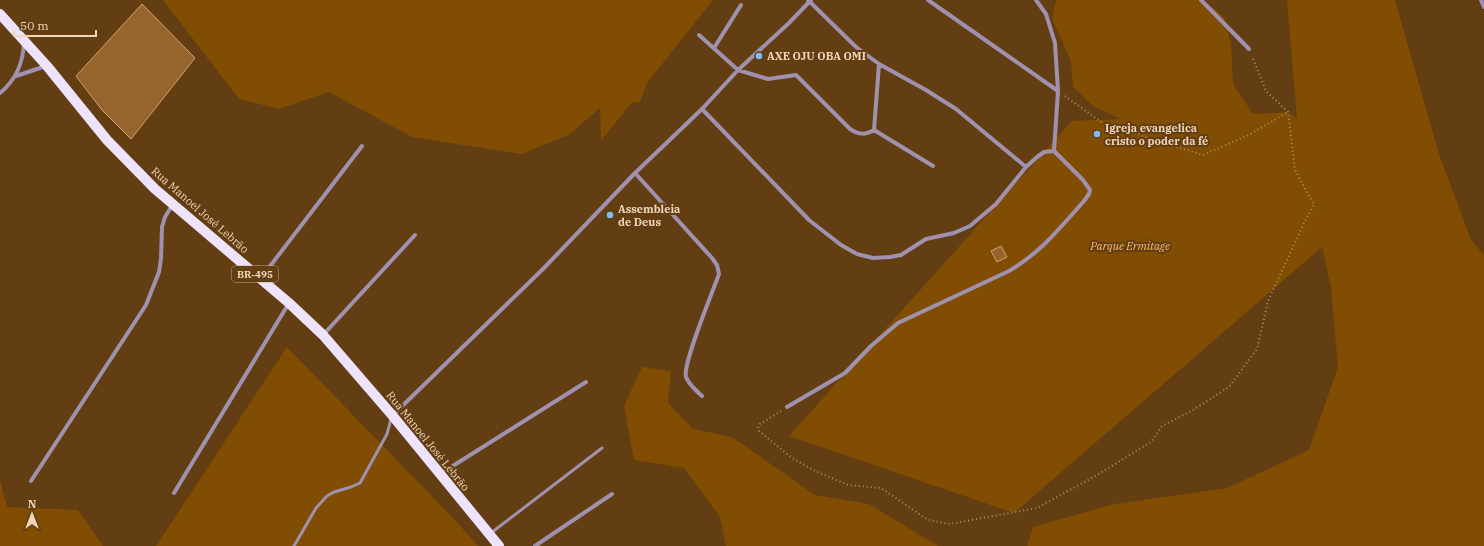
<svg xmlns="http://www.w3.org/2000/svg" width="1484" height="546" viewBox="0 0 1484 546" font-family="'IBM Plex Serif',serif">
<rect width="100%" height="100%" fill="#623e12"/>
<!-- green -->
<path fill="#804d02" d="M163 0H713L647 83 640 102H632L601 141 600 108 570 134 522 154 412 137 329 92 279 109 239 99Z
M1056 0H1203L1224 17 1231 44 1233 84 1253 114 1288 112 1297 118 1287 0H1395L1439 154 1471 240 1484 255V546H1027L1033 527 1114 504 1227 488 1309 450 1338 367 1331 288 1322 247 1014 513 789 436 1072 121 1121 119 1093 106 1073 87 1071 61 1052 19Z
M287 347 454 519 478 546H156Z
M642 367 671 371 668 403 693 429 732 437 815 495 869 504 938 546H726L720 517 684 468 634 460 624 406Z
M0 480 7 507 78 510 103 546H0Z"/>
<!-- building -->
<path fill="#96652d" stroke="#d6a26a" d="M142 4 195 58 131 139 102 110 76 76Z
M1001 246 1007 257 997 262 991 251Z"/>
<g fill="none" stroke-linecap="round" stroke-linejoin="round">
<!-- path -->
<path stroke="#ae8f6c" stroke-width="2" stroke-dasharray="1 3" stroke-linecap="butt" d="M1065 96 1104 124 1122 128 1148 138 1203 155 1249 135 1288 112
M781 411 760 424 758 428 759 431 792 458 815 471 848 485 881 488 928 520 950 524 1037 508 1097 475 1151 442 1162 426 1193 410 1229 387 1257 349 1268 301 1305 221 1314 205 1295 170 1288 112 1266 91 1252 56"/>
<!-- service -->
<path stroke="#a092ae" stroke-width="3" d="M491 533 602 448
M294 546 316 508 327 496 334 492 351 487 360 483 387 434 391 419"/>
<!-- minor -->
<path stroke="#a092ae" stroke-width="4" d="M808 0 856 47 879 64 926 90 956 109 1026 167
M928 0 1058 91
M1036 0 1046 14 1055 43 1058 91 1054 151
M1201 0 1249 49
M1481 0 1484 7
M699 35 738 70 768 79 796 75 850 129C859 135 865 135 874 130L879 64
M714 48 741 5
M16 76 46 66
M0 93C16 80 23 64 24 43
M702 109 809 220 841 245 857 254 873 258 890 257 901 255 926 239 954 233 970 226 996 204 1026 167 1037 157 1044 152 1054 151 1083 180 1090 190 1089 194 1084 201C1060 228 1040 253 1009 271L898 323 871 346 845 373 787 407
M874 130 933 166
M635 173 712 258 717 265 719 274C713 291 682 365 686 377 689 385 697 391 702 396
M261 278 362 146
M323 335 415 235
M393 415 543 269 635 173 702 109 738 70 789 23 811 0
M440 474 586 382
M31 481 146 305 159 272 161 259 162 227 165 217 173 204
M174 493 289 303
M535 546 612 494"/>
<!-- primary -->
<path stroke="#eee3fa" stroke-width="10" d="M0 14 47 66 107 140 155 189 289 303 323 335 392 415 499 546"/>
</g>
<!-- markers -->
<g fill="#7dbef9" stroke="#623e12" stroke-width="1.5">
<circle cx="759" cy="56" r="4"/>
<circle cx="1097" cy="134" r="4"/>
<circle cx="610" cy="215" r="4"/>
</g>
<g text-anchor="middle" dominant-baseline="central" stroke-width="4" stroke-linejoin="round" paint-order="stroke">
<!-- shield labels -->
<rect fill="#623e12" stroke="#c5a887" stroke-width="1" x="232" y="266" width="46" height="16" rx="3"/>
<g font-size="10" font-weight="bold" fill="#f0d5b9">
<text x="255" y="274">BR-495</text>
</g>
<!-- poi labels -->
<g font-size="11" font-weight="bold" fill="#f0d5b9" stroke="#623e12" text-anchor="start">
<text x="767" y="56">AXE OJU OBA OMI</text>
<text x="1105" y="128">Igreja evangelica<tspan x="1105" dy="13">cristo o poder da fé</tspan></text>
<text x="618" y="209">Assembleia<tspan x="618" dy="13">de Deus</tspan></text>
</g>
<!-- street labels -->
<g font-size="11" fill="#f0d5b9" stroke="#623e12">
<text transform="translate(200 210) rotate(41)">Rua Manoel José Lebrão</text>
<text transform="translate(428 441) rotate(51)">Rua Manoel José Lebrão</text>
</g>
<!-- park labels -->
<g font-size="11" font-style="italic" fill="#fcb970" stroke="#623e12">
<text x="1130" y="246">Parque Ermitage</text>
</g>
</g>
<!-- north arrow -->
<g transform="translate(32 514)" stroke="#623e12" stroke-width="3" paint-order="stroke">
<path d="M0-3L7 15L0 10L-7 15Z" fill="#f0d5b9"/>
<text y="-6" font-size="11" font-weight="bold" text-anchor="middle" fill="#f0d5b9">N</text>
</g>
<!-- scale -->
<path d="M14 30v6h82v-6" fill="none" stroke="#f0d5b9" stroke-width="2"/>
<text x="20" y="30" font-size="12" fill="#f0d5b9" stroke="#623e12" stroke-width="3" paint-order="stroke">50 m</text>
</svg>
